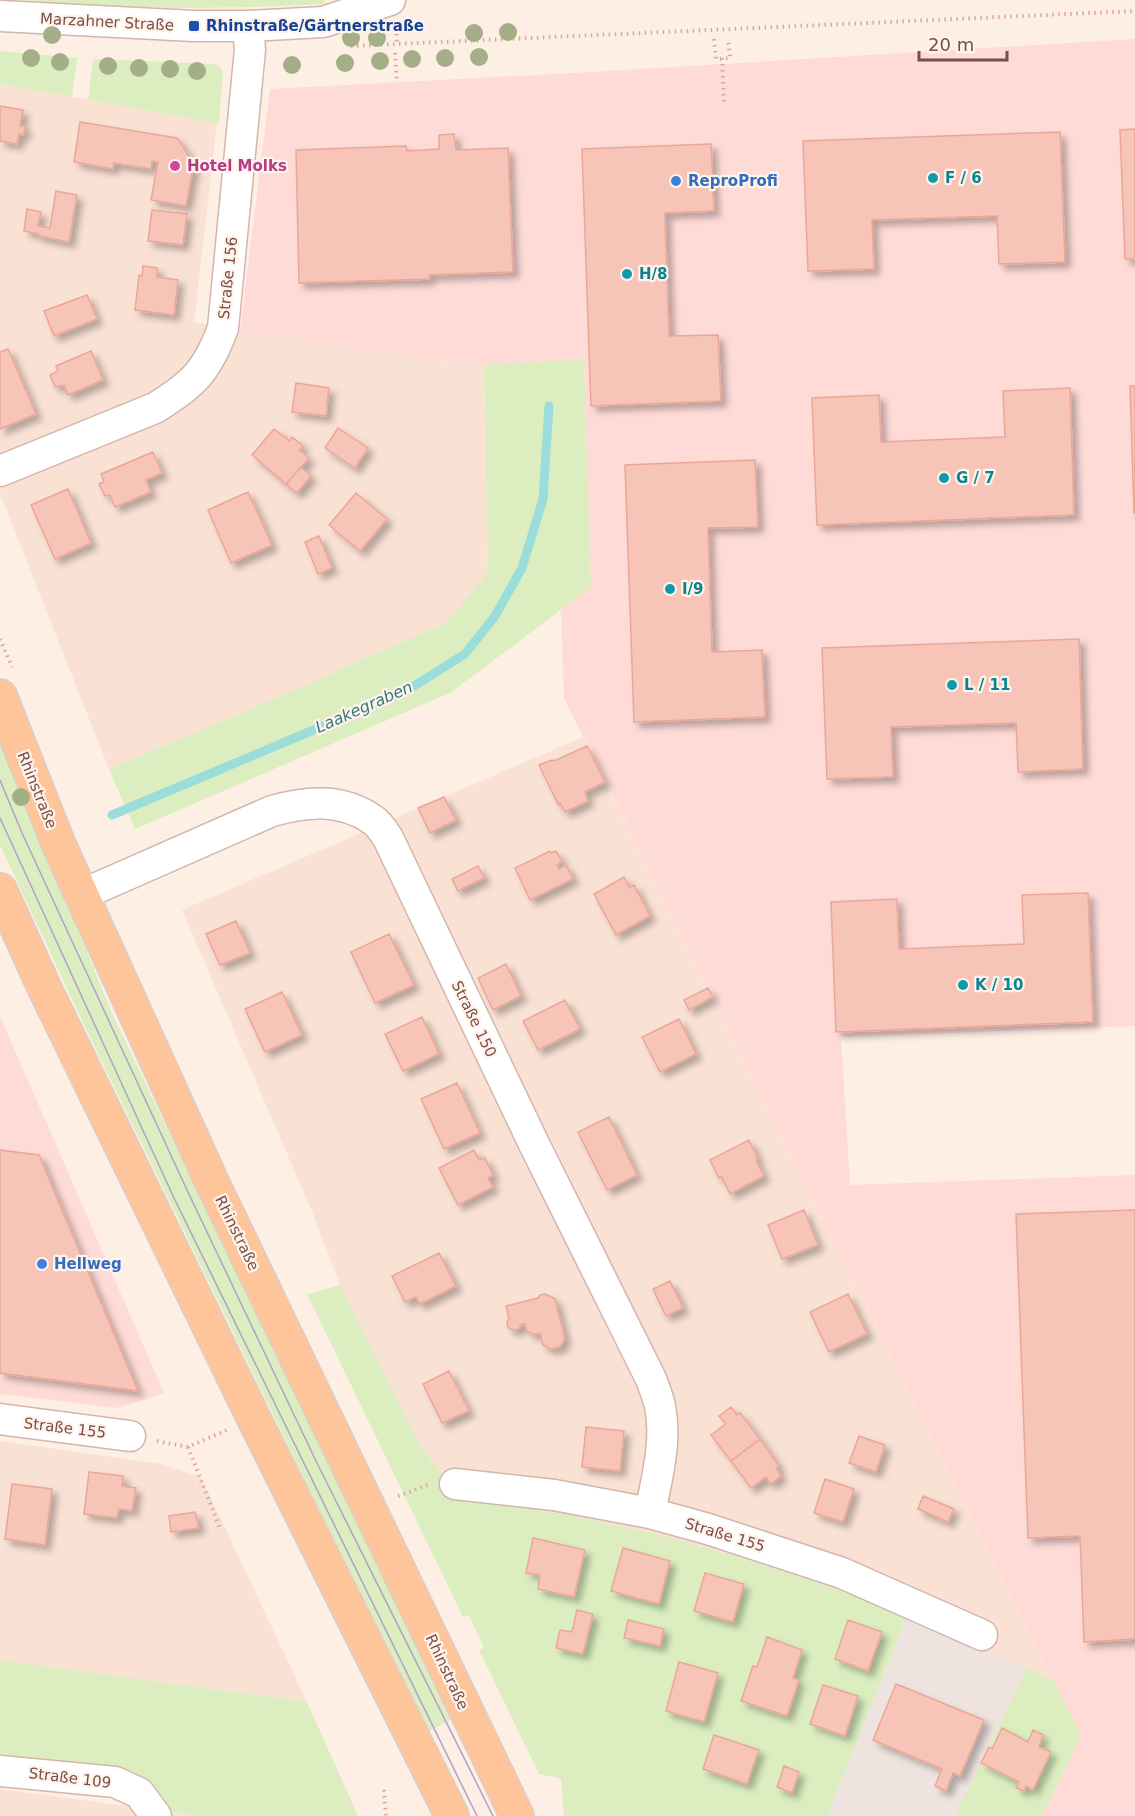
<svg xmlns="http://www.w3.org/2000/svg" width="1135" height="1816" viewBox="0 0 1135 1816" font-family="'DejaVu Sans',sans-serif">
<defs>
<filter id="shadow"><feDropShadow dx="5.5" dy="5.5" stdDeviation="3" flood-color="#0004"/></filter>
</defs>
<rect width="100%" height="100%" fill="#feefe4"/>
<!-- residential -->
<path fill="#f9e1d4" d="M0 84 217 123 194 322 393 354 484 365 488 574 447 622 283 695 109 769 0 494Z
M583 737 1081 1735 1042 1816H955L1026 1668 908 1616 827 1816 458 1496 422 1449 340 1285 313 1214 182 910Z
M0 1441 161 1464 201 1477 307 1702 0 1660Z
M0 1789 200 1816H0Z"/>
<!-- commercial -->
<path fill="#ffdbd7" d="M1135 39V1026L841 1037 850 1185 1135 1175V1816H1042L1081 1735 564 698 561 610 591 587 584 359 484 365 393 354 240 330 270 89 573 73Z
M0 1016 164 1393 117 1408 0 1394Z"/>
<!-- industrial -->
<path fill="#eee3de" d="M907 1616 1027 1668 955 1816H827Z"/>
<!-- green -->
<path fill="#dceec0" d="M18 0H325L324 4C223 10 120 9 18 0Z
M0 51 77 58 72 97 0 84Z
M93 59 216 64 221 68 223 74 219 121 217 123 88 100Z
M584 359 591 587 450 693 135 829 109 769 283 695 447 622 488 573 484 365Z
M0 739 112 1013 208 1214 453 1719 427 1732 85 1027 0 845Z
M340 1285 422 1449 459 1496C512 1506 567 1514 620 1526 718 1548 814 1579 907 1616L827 1816H564L561 1779 539 1774 479 1650 484 1648 469 1615 463 1617 307 1294 313 1293Z
M0 1660 307 1702 358 1816H200L173 1812 149 1780 113 1769 0 1754Z
M1027 1668 1054 1682 1081 1735 1042 1816H955Z"/>
<g fill="none" stroke-linecap="round" stroke-linejoin="round">
<!-- stream -->
<path stroke="#9bddda" stroke-width="9" d="M112 815 406 691 465 654 495 616 522 568 543 499 549 406"/>
</g>
<!-- building -->
<path fill="#f7c5b8" stroke="#eba697" stroke-width="1.5" filter="url(#shadow)" d="M0 106 23 110 20 126H25L24 135 19 134 17 144 0 141Z
M80 122 177 138 194 163 186 206 151 200 158 162 152 161 151 169 114 163 113 169 74 162Z
M1135 129V259H1125L1120 130Z
M1060 132 1065 262 999 264 997 216 872 220 874 269 808 271 803 141Z
M454 134 456 150 508 148 513 272 429 275 430 279 299 283 296 150 406 146 407 151 439 149V135Z
M711 144 714 211 665 213 669 336 718 335 721 401 591 406 582 149Z
M56 191 77 195 69 242 38 236 39 234 24 231 27 209 41 212 38 226 50 228Z
M152 210 187 214 183 245 148 241Z
M143 266 157 268V277L178 280 174 315 135 310 139 275 142 276Z
M87 295 97 319 54 336 44 311Z
M8 349 36 414 0 429V352Z
M91 351 103 380 68 395 64 385 55 387 50 375 58 371 56 366Z
M296 383 329 388 326 416 292 412Z
M1130 386H1135V513H1134Z
M1070 388 1074 515 817 525 812 398 879 395 881 442 1005 437 1003 391Z
M338 428 368 448 355 468 325 448Z
M274 429 290 441 292 437 303 446 299 450 309 458 286 484 252 455Z
M153 452 162 473 146 480 151 492 115 507 110 495 105 496 99 484 104 482 101 474Z
M755 460 758 527 708 528 712 652 762 650 765 717 634 722 625 465Z
M301 467 311 476 297 493 286 484Z
M68 489 91 543 55 559 31 505Z
M248 492 272 545 231 563 208 510Z
M356 493 387 519 360 551 329 525Z
M319 536 332 568 318 574 305 542Z
M1079 639 1083 769 1018 772 1016 723 891 727 893 777 827 779 822 648Z
M587 746 605 782 585 792 588 801 565 812 560 803 558 804 539 765 552 760 554 761Z
M444 797 456 820 430 833 418 808Z
M550 851 551 853 556 851 562 862 557 865 559 869 566 865 573 879 530 900 515 868Z
M478 866 484 878 458 891 452 879Z
M624 877 630 888 634 885 650 916 616 935 594 894Z
M1088 893 1093 1022 836 1032 831 902 897 899 899 949 1024 944 1022 895Z
M236 921 250 953 220 965 206 934Z
M389 934 414 985 375 1003 351 952Z
M506 964 521 996 493 1010 478 978Z
M708 988 713 997 689 1010 684 1000Z
M282 992 302 1035 265 1052 245 1009Z
M565 1000 580 1029 538 1050 523 1021Z
M422 1017 439 1054 403 1071 385 1034Z
M679 1019 696 1054 660 1072 642 1037Z
M457 1083 480 1133 444 1149 421 1099Z
M609 1117 637 1175 607 1190 578 1132Z
M749 1140 758 1159 756 1160 764 1176 730 1194 722 1177 719 1178 710 1160Z
M0 1150 39 1155 138 1391 0 1373Z
M474 1150 479 1160 485 1158 493 1175 488 1178 493 1187 458 1205 439 1168Z
M804 1210 818 1245 782 1259 768 1225Z
M1135 1210V1639L1084 1642 1080 1536 1028 1538 1016 1214Z
M439 1253 456 1286 420 1304 416 1297 405 1302 392 1276Z
M670 1281 683 1308 666 1316 653 1289Z
M545 1294 555 1299 565 1339 560 1347 551 1349 543 1345 540 1333 534 1335 527 1331 525 1324 521 1325 519 1329 513 1330 508 1328 507 1322 509 1318 506 1306 538 1298 540 1295Z
M848 1294 867 1334 829 1352 810 1312Z
M449 1371 469 1411 442 1423 423 1384Z
M731 1407 737 1415 740 1413 760 1439 731 1461 711 1435 726 1424 719 1416Z
M586 1427 624 1431 620 1471 582 1467Z
M859 1436 885 1445 876 1472 849 1463Z
M760 1439 779 1466 776 1468 781 1476 771 1484 766 1477 751 1488 731 1461Z
M89 1472 123 1476 122 1486 136 1488 132 1511 119 1509 117 1518 84 1514Z
M825 1479 854 1489 843 1522 814 1513Z
M12 1484 52 1489 45 1545 5 1539Z
M923 1496 954 1509 948 1522 918 1509Z
M195 1512 199 1528 171 1532 169 1516Z
M533 1538 585 1550 574 1597 538 1589 540 1575 526 1573Z
M623 1548 670 1561 659 1604 611 1591Z
M705 1573 744 1584 733 1622 694 1611Z
M577 1610 593 1614 583 1654 556 1648 560 1630 572 1632Z
M628 1620 664 1629 660 1646 624 1638Z
M848 1620 882 1632 868 1671 835 1659Z
M767 1637 802 1650 793 1678 799 1680 787 1716 741 1701 753 1666 757 1667Z
M679 1662 718 1673 704 1722 666 1711Z
M896 1684 984 1720 960 1776 953 1773 946 1791 935 1786 942 1769 873 1740Z
M823 1685 858 1696 845 1736 810 1724Z
M1002 1728 1028 1742 1033 1730 1043 1735 1039 1747 1051 1752 1033 1790 1026 1786 1024 1791 1016 1788 1019 1782 981 1763 989 1747 992 1749Z
M714 1735 759 1750 747 1784 703 1769Z
M784 1766 799 1772 792 1793 777 1787Z"/>
<g fill="none" stroke-linecap="round" stroke-linejoin="round">
<defs>
<path id="minor" d="M0 16 194 26H248L323 22 390 0
M0 471 155 408C194 384 207 371 223 328L248 70 250 50 248 26
M81 895 272 811C307 801 342 798 373 820 379 824 384 832 388 838L534 1144 651 1379C654 1387 658 1397 660 1406 667 1441 657 1478 650 1513
M0 1419 130 1436
M455 1484 554 1495 650 1513 708 1529 842 1573 982 1635
M0 1771 115 1782 139 1793 156 1816"/>
<path id="major" d="M0 696 59 845 211 1180 517 1816
M0 890 44 987 255 1421 452 1816"/>
</defs>
<!-- minor casing -->
<use href="#minor" stroke="#d4b5ab" stroke-width="33"/>
<!-- major casing -->
<use href="#major" stroke="#dacdcb" stroke-width="36"/>
<!-- path -->
<path stroke="#dca79b" stroke-width="4" stroke-dasharray="1.5 4.5" stroke-linecap="butt" d="M396 28 397 44
M714 39 716 59 730 58 728 39
M351 46 1135 11
M395 53 397 82
M722 58 724 102
M0 639 12 667
M157 1441 188 1447 227 1430
M188 1447 221 1531
M398 1496 428 1485
M384 1790 386 1816"/>
<!-- minor -->
<use href="#minor" stroke="#fff" stroke-width="30"/>
<!-- major -->
<use href="#major" stroke="#ffc59a" stroke-width="33"/>
<!-- tram -->
<path stroke="#aea0ca" stroke-width="1.5" d="M0 780 22 833 187 1190 316 1461 493 1816
M0 818 174 1198 477 1816"/>
</g>
<!-- trees -->
<g fill="#a4af87">
<circle cx="508" cy="32" r="9"/>
<circle cx="474" cy="33" r="9"/>
<circle cx="52" cy="35" r="9"/>
<circle cx="351" cy="38" r="9"/>
<circle cx="377" cy="38" r="9"/>
<circle cx="479" cy="57" r="9"/>
<circle cx="31" cy="58" r="9"/>
<circle cx="445" cy="58" r="9"/>
<circle cx="412" cy="59" r="9"/>
<circle cx="380" cy="61" r="9"/>
<circle cx="60" cy="62" r="9"/>
<circle cx="345" cy="63" r="9"/>
<circle cx="292" cy="65" r="9"/>
<circle cx="108" cy="66" r="9"/>
<circle cx="139" cy="68" r="9"/>
<circle cx="170" cy="69" r="9"/>
<circle cx="197" cy="71" r="9"/>
<circle cx="21" cy="797" r="9"/>
</g>
<!-- markers -->
<rect fill="#1a4fb4" stroke="#fff4ec" stroke-width="2" x="188" y="20" width="12" height="12" rx="3"/>
<circle fill="#d1479c" stroke="#fff4ec" stroke-width="2" cx="175" cy="166" r="6"/>
<g fill="#0f9aa8" stroke="#fff4ec" stroke-width="2">
<circle cx="933" cy="178" r="6"/>
<circle cx="627" cy="274" r="6"/>
<circle cx="944" cy="478" r="6"/>
<circle cx="670" cy="589" r="6"/>
<circle cx="952" cy="685" r="6"/>
<circle cx="963" cy="985" r="6"/>
</g>
<g fill="#3f7fe0" stroke="#fff4ec" stroke-width="2">
<circle cx="676" cy="181" r="6"/>
<circle cx="42" cy="1264" r="6"/>
</g>
<g text-anchor="middle" dominant-baseline="central" stroke-width="4.5" stroke-linejoin="round" paint-order="stroke">
<!-- street labels -->
<g font-size="15" fill="#7a4e46" stroke="#fff4ec">
<text transform="translate(107 22) rotate(3)">Marzahner Straße</text>
<text transform="translate(228 278) rotate(-84)">Straße 156</text>
<text transform="translate(37 790) rotate(68)">Rhinstraße</text>
<text transform="translate(474 1019) rotate(64)">Straße 150</text>
<text transform="translate(237 1233) rotate(64)">Rhinstraße</text>
<text transform="translate(65 1428) rotate(7)">Straße 155</text>
<text transform="translate(725 1535) rotate(17)">Straße 155</text>
<text transform="translate(447 1672) rotate(65)">Rhinstraße</text>
<text transform="translate(70 1778) rotate(7)">Straße 109</text>
</g>
<!-- transit labels -->
<g font-size="15" font-weight="bold" fill="#164399" stroke="#fff4ec" text-anchor="start">
<text x="206" y="26">Rhinstraße/Gärtnerstraße</text>
</g>
<!-- hotel labels -->
<g font-size="15" font-weight="bold" fill="#b23c85" stroke="#fff4ec" text-anchor="start">
<text x="187" y="166">Hotel Molks</text>
</g>
<!-- culture labels -->
<g font-size="15" font-weight="bold" fill="#0d838f" stroke="#fff4ec" text-anchor="start">
<text x="945" y="178">F / 6</text>
<text x="639" y="274">H/8</text>
<text x="956" y="478">G / 7</text>
<text x="682" y="589">I/9</text>
<text x="964" y="685">L / 11</text>
<text x="975" y="985">K / 10</text>
</g>
<!-- shop labels -->
<g font-size="15" font-weight="bold" fill="#366cbe" stroke="#fff4ec" text-anchor="start">
<text x="688" y="181">ReproProfi</text>
<text x="54" y="1264">Hellweg</text>
</g>
<!-- water labels -->
<g font-size="16" font-style="italic" fill="#357977" stroke="#fff4ec">
<text transform="translate(364 707) rotate(-24)">Laakegraben</text>
</g>
</g>
<!-- scale -->
<path d="M919 51v9h88v-9" fill="none" stroke="#7a4e46" stroke-width="3"/>
<text x="928" y="51" font-size="18" fill="#7a4e46" stroke="#fff4ec" stroke-width="4.5" paint-order="stroke">20 m</text>
</svg>
